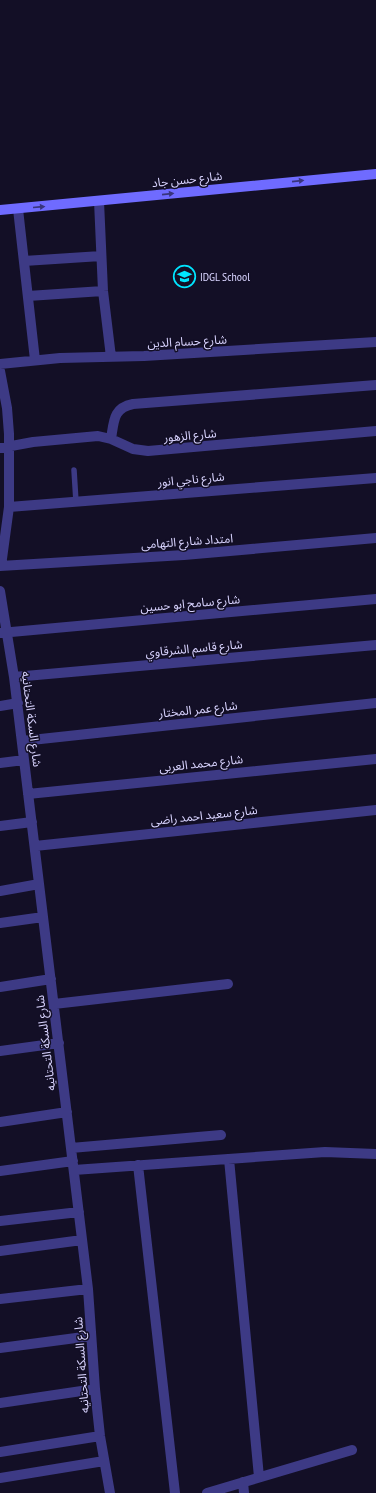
<svg xmlns="http://www.w3.org/2000/svg" width="376" height="1493" viewBox="0 0 376 1493" font-family="'PT Sans Narrow','Noto Sans Arabic',sans-serif">
<rect width="100%" height="100%" fill="#130f26"/>
<g fill="none" stroke-linecap="round" stroke-linejoin="round">
<!-- lane -->
<path stroke="#3d3a85" stroke-width="5.5" d="M74 470 76 502"/>
<!-- street -->
<path stroke="#3d3a85" stroke-width="10" d="M99 201 103 291 111 357
M18 209 35 360
M24 261 101 256
M28 296 103 291
M0 364 60 358 144 356 376 342
M0 371 7 408 9 434V507L1 566
M111 439C114 421 113 408 133 404L376 385
M0 448 33 442 98 436 111 439 133 449 148 451 376 431
M9 507 376 478
M0 566 184 555 376 538
M0 591 14 677 88 1289 95 1389 100 1436 110 1493
M0 633 376 599
M14 677 376 645
M0 706 18 703
M22 741 376 703
M0 763 24 760
M28 794 376 759
M0 826 32 822
M35 846 376 810
M0 891 39 884
M0 923 43 917
M0 987 51 979
M54 1004 228 984
M0 1051 59 1043
M0 1122 67 1112
M71 1148 221 1135
M229 1159 259 1477
M138 1165 175 1493
M74 1170 325 1152 376 1154
M0 1171 73 1161
M0 1221 79 1212
M0 1251 82 1240
M0 1299 88 1289
M0 1348 91 1336
M0 1403 95 1389
M0 1452 100 1436
M0 1478 104 1461
M243 1482 244 1493
M207 1493 352 1450"/>
<!-- secondary -->
<path stroke="#6f6bff" stroke-width="10" d="M0 210 376 174"/>
</g>
<!-- one-way arrows -->
<defs><path id="oneway-solid" d="M-6-.8H1V-3.2L6.5 0L1 3.2V.8H-6Z"/></defs>
<g fill="#38347d">
<use href="#oneway-solid" transform="translate(298 181) rotate(-6)"/>
<use href="#oneway-solid" transform="translate(168 194) rotate(-6)"/>
<use href="#oneway-solid" transform="translate(39 207) rotate(-5)"/>
</g>
<!-- icons -->
<defs>
<symbol id="school-ring" viewBox="-11 -11 22 22"><circle r="9.5" fill="#130f26" stroke="#00e5ff" stroke-width="1.5"/><path d="M0-5L7-2L0 1L-7-2ZM-4 1L0 2.5L4 1V4Q0 6-4 4Z" fill="#00e5ff"/></symbol>
</defs>
<g fill-rule="evenodd">
<use href="#school-ring" x="172" y="264" width="25" height="25"/>
</g>
<g text-anchor="middle" dominant-baseline="central" stroke-width="3" stroke-linejoin="round" paint-order="stroke">
<!-- street labels -->
<g font-size="12" fill="#d9d4ff" stroke="#130f26">
<text transform="translate(187 179) rotate(-6)">شارع حسن جاد</text>
<text transform="translate(187 341) rotate(-3)">شارع حسام الدين</text>
<text transform="translate(190 435) rotate(-5)">شارع الزهور</text>
<text transform="translate(191 479) rotate(-5)">شارع ناجي انور</text>
<text transform="translate(187 541) rotate(-4)">امتداد شارع التهامى</text>
<text transform="translate(190 603) rotate(-5)">شارع سامح ابو حسين</text>
<text transform="translate(194 648) rotate(-5)">شارع قاسم الشرقاوي</text>
<text transform="translate(198 709) rotate(-6)">شارع عمر المختار</text>
<text transform="translate(32 719) rotate(83)">شارع السكة التحتانيه</text>
<text transform="translate(201 763) rotate(-6)">شارع محمد العربى</text>
<text transform="translate(204 815) rotate(-6)">شارع سعيد احمد راضى</text>
<text transform="translate(45 1043) rotate(-97)">شارع السكة التحتانيه</text>
<text transform="translate(81 1365) rotate(-94)">شارع السكة التحتانيه</text>
</g>
<!-- poi labels -->
<g font-size="12" fill="#d9d4ff" stroke="#130f26" text-anchor="start">
<text x="200" y="276">IDGL School</text>
</g>
</g>
</svg>
